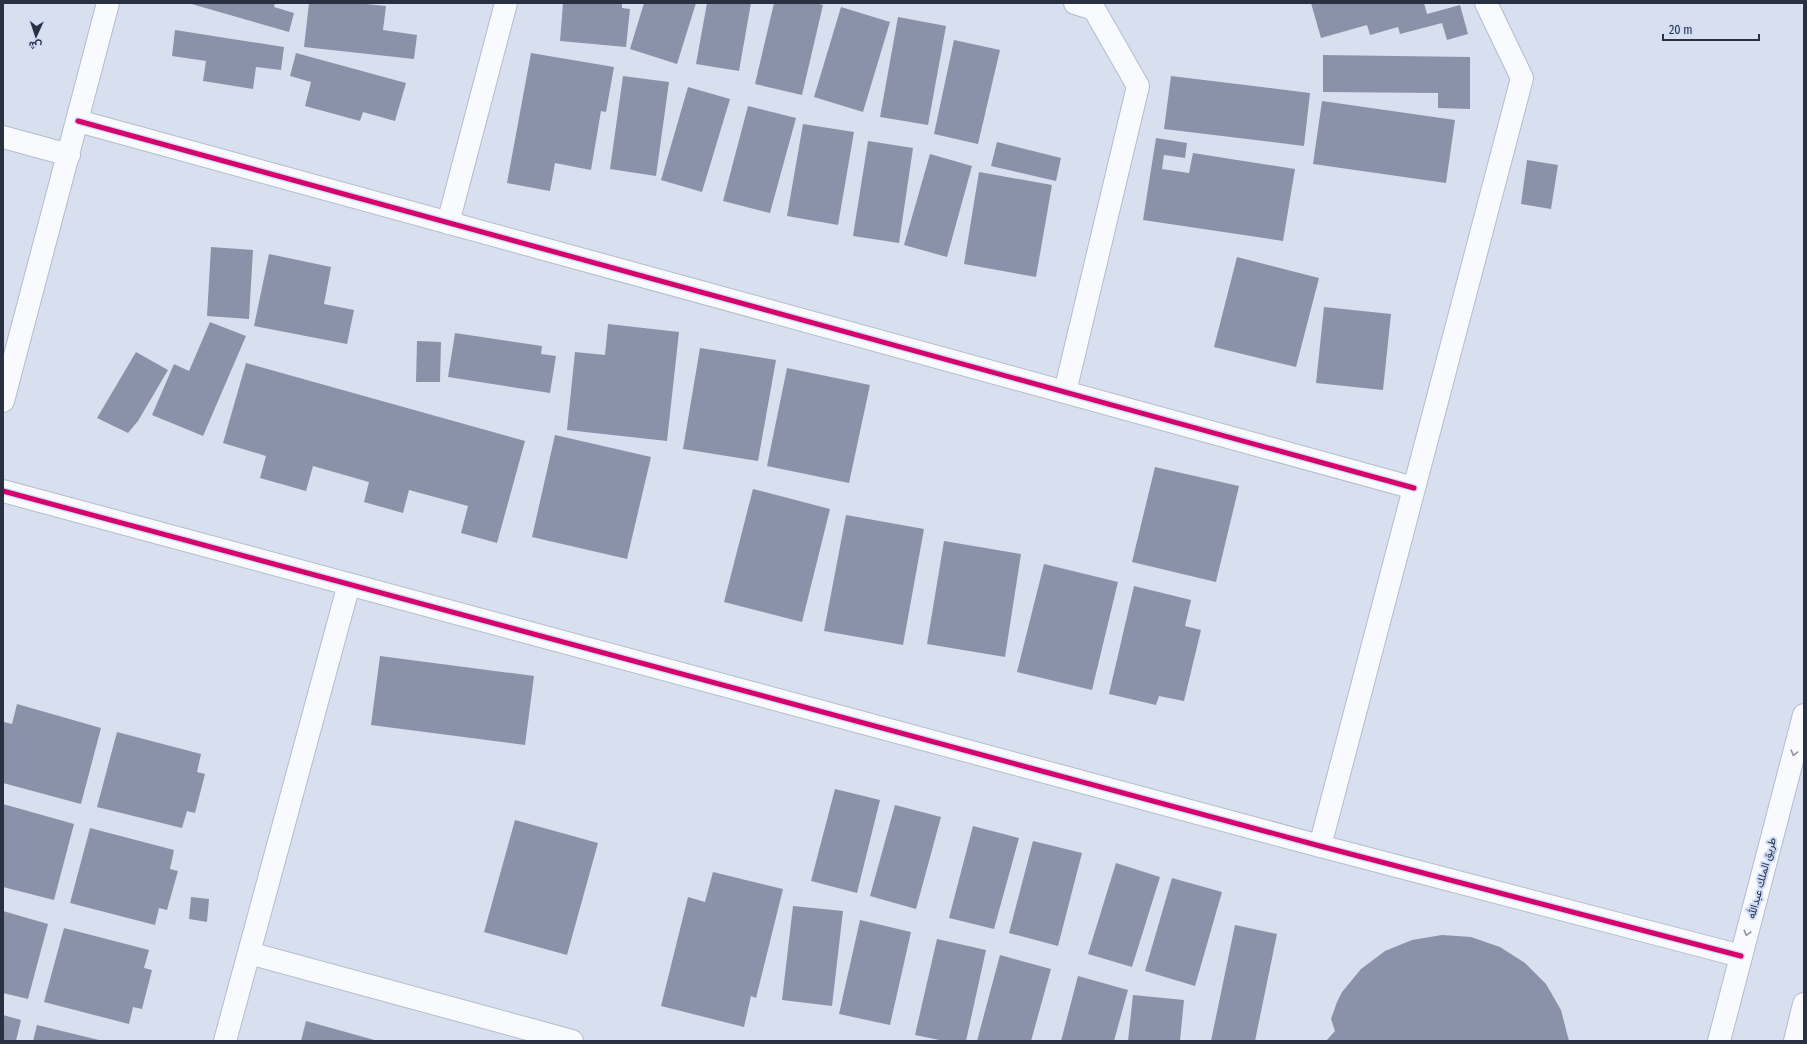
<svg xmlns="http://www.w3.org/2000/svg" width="1807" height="1044" viewBox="0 0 1807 1044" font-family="'Fira Sans Condensed',Vazirmatn,sans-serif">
<rect width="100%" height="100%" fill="#d8e0ef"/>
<!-- building -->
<path fill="#8992a9" d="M188 3H275L274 7 294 13 289 32Z
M309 3H356L386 6 383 30 417 35 414 59 304 47Z
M563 3H622V8L630 9 626 47 560 41Z
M644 3H696L677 64 630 49Z
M707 3H751L739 71 696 64Z
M774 3H815L823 5 802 95 755 84Z
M1311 3H1424L1427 14 1460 5 1468 34 1447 40 1442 23 1400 34 1398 27 1370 35 1367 25 1321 38Z
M841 7 890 22 863 112 814 97Z
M898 17 946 26 928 125 880 117Z
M175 30 284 47 281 70 256 67 253 89 203 81 206 61 172 56Z
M954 40 1000 50 978 144 934 134Z
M296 53 406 83 395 121 363 112 360 121 305 106 311 82 290 76Z
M531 53 614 67 606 112 601 111 591 170 555 163 550 191 507 183Z
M1323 55 1470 57V109L1438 108V93L1323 92Z
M623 76 669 82 656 176 610 169Z
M1171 76 1310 93 1304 146 1164 129Z
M688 87 730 99 702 192 661 180Z
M1322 101 1455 120 1446 183 1313 164Z
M748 106 796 118 770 213 723 201Z
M803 124 854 132 838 225 787 216Z
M1156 138 1187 143 1185 158 1164 155 1162 169 1189 173 1193 153 1295 169 1283 241 1143 220Z
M868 141 913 148 899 243 853 236Z
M997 142 1061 158 1056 181 991 166Z
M930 154 972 166 947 257 904 245Z
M1527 160 1558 165 1551 209 1521 204Z
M979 172 1052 185 1036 277 964 264Z
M211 247 253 250 249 319 207 316Z
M269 254 331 267 324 304 354 310 347 344 254 326Z
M1237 257 1319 278 1296 367 1214 347Z
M1324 307 1391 314 1383 390 1316 383Z
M210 322 246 336 203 436 152 415 174 364 189 371Z
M608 324 679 332 667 441 567 430 575 352 605 355Z
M455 333 542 346 541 354 556 356 550 393 448 377Z
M417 341 441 342 440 382H416Z
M700 348 776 360 758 461 683 449Z
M136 352 168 370 138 421 128 433 97 418Z
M246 363 525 441 497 543 461 533 468 506 409 490 403 513 364 502 369 482 313 466 306 491 260 478 266 456 223 443Z
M787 368 870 385 849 483 767 466Z
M555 435 651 457 627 559 532 537Z
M1155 467 1239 486 1216 582 1132 562Z
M753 489 830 509 802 622 724 602Z
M846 515 924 529 903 645 824 631Z
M944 541 1021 554 1005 657 927 644Z
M1044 564 1118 582 1092 690 1017 672Z
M1134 586 1191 600 1185 626 1201 630 1184 701 1159 696 1156 705 1109 694Z
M380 656 534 676 525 745 371 725Z
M17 704 101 728 81 804 3 783V727L4 722 12 724Z
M117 732 201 754 197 772 205 774 195 813 187 811 182 828 97 807Z
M835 789 880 800 857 893 811 881Z
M3 804 74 824 54 900 3 887Z
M895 805 941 817 916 909 870 896Z
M515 820 598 843 567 955 484 932Z
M973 826 1019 838 994 929 949 918Z
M90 828 174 850 170 869 178 871 167 910 159 908 155 925 70 903Z
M1033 841 1082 853 1058 946 1009 933Z
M1116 863 1160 877 1132 967 1088 954Z
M713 872 783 889 756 998 751 996 744 1027 661 1006 688 897 705 902Z
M1172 878 1222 892 1195 986 1145 971Z
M191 897 209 899 207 922 189 919Z
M793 906 843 911 832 1006 782 1000Z
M3 911 48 924 28 999 3 993Z
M860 920 911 932 890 1025 839 1014Z
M1235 925 1277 934 1255 1041H1211Z
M64 928 149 950 144 968 152 970 142 1009 133 1007 129 1024 44 1002Z
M1442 935 1471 937 1500 947 1525 963 1546 984 1561 1010 1569 1041H1326L1335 1031 1331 1019 1337 1002 1342 992 1361 969 1385 951 1412 940Z
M937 939 986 950 966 1041H944L915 1035Z
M1000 955 1051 969 1031 1041H977Z
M1078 976 1128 990 1114 1041H1061Z
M1133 995 1184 1000 1180 1041H1128Z
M3 1015 21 1020 16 1041H3Z
M306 1021 378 1041H301Z
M37 1025 99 1040V1041H33Z"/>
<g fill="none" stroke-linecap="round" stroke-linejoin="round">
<defs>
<path id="street" d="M78 121 1414 488
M3 137 69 155
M448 223 506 3
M1065 392 1138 86 1094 9 1075 3
M3 401 108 3
M3 491 1320 846 1741 956
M1320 846 1522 78 1486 3
M249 953 572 1041
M225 1041 349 584"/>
<path id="secondary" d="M1719 1041 1804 715
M1795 1041 1804 1004"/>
</defs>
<!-- street casing -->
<use href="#street" stroke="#b4bccc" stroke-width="24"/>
<!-- secondary casing -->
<use href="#secondary" stroke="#b4bccc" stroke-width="24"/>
<!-- street -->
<use href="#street" stroke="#f9fafd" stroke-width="22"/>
<!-- secondary -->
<use href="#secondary" stroke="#f9fafd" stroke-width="22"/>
<defs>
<path id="cycleway" d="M78 121 1414 488
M3 491 1320 846 1741 956"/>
</defs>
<!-- cycleway casing -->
<use href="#cycleway" stroke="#cfdcf8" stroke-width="8"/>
<!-- cycleway -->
<use href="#cycleway" stroke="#d6006c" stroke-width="5"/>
</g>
<!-- one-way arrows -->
<defs><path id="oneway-chevron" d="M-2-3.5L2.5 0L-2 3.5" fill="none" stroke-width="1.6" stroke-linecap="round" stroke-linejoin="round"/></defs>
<g stroke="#9095a0">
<use href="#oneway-chevron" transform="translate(1794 753) rotate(105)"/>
<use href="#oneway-chevron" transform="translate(1747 933) rotate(105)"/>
</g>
<g text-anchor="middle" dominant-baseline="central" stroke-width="4" stroke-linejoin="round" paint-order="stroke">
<!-- street labels -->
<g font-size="11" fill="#283042" stroke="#cfdcf8">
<text transform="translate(1762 878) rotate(-75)">طريق الملك عبدالله</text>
</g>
</g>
<!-- border -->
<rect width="1807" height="1044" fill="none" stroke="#283042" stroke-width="8"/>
<!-- north arrow -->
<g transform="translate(36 36) rotate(183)" stroke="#cfdcf8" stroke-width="3" paint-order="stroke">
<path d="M0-3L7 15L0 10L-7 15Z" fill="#283042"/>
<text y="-6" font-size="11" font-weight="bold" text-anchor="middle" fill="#283042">ش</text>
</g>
<!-- scale -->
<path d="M1663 34v6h96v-6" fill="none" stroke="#283042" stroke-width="2"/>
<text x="1669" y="34" font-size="12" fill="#283042" stroke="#cfdcf8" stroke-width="3" paint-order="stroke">20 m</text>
</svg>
